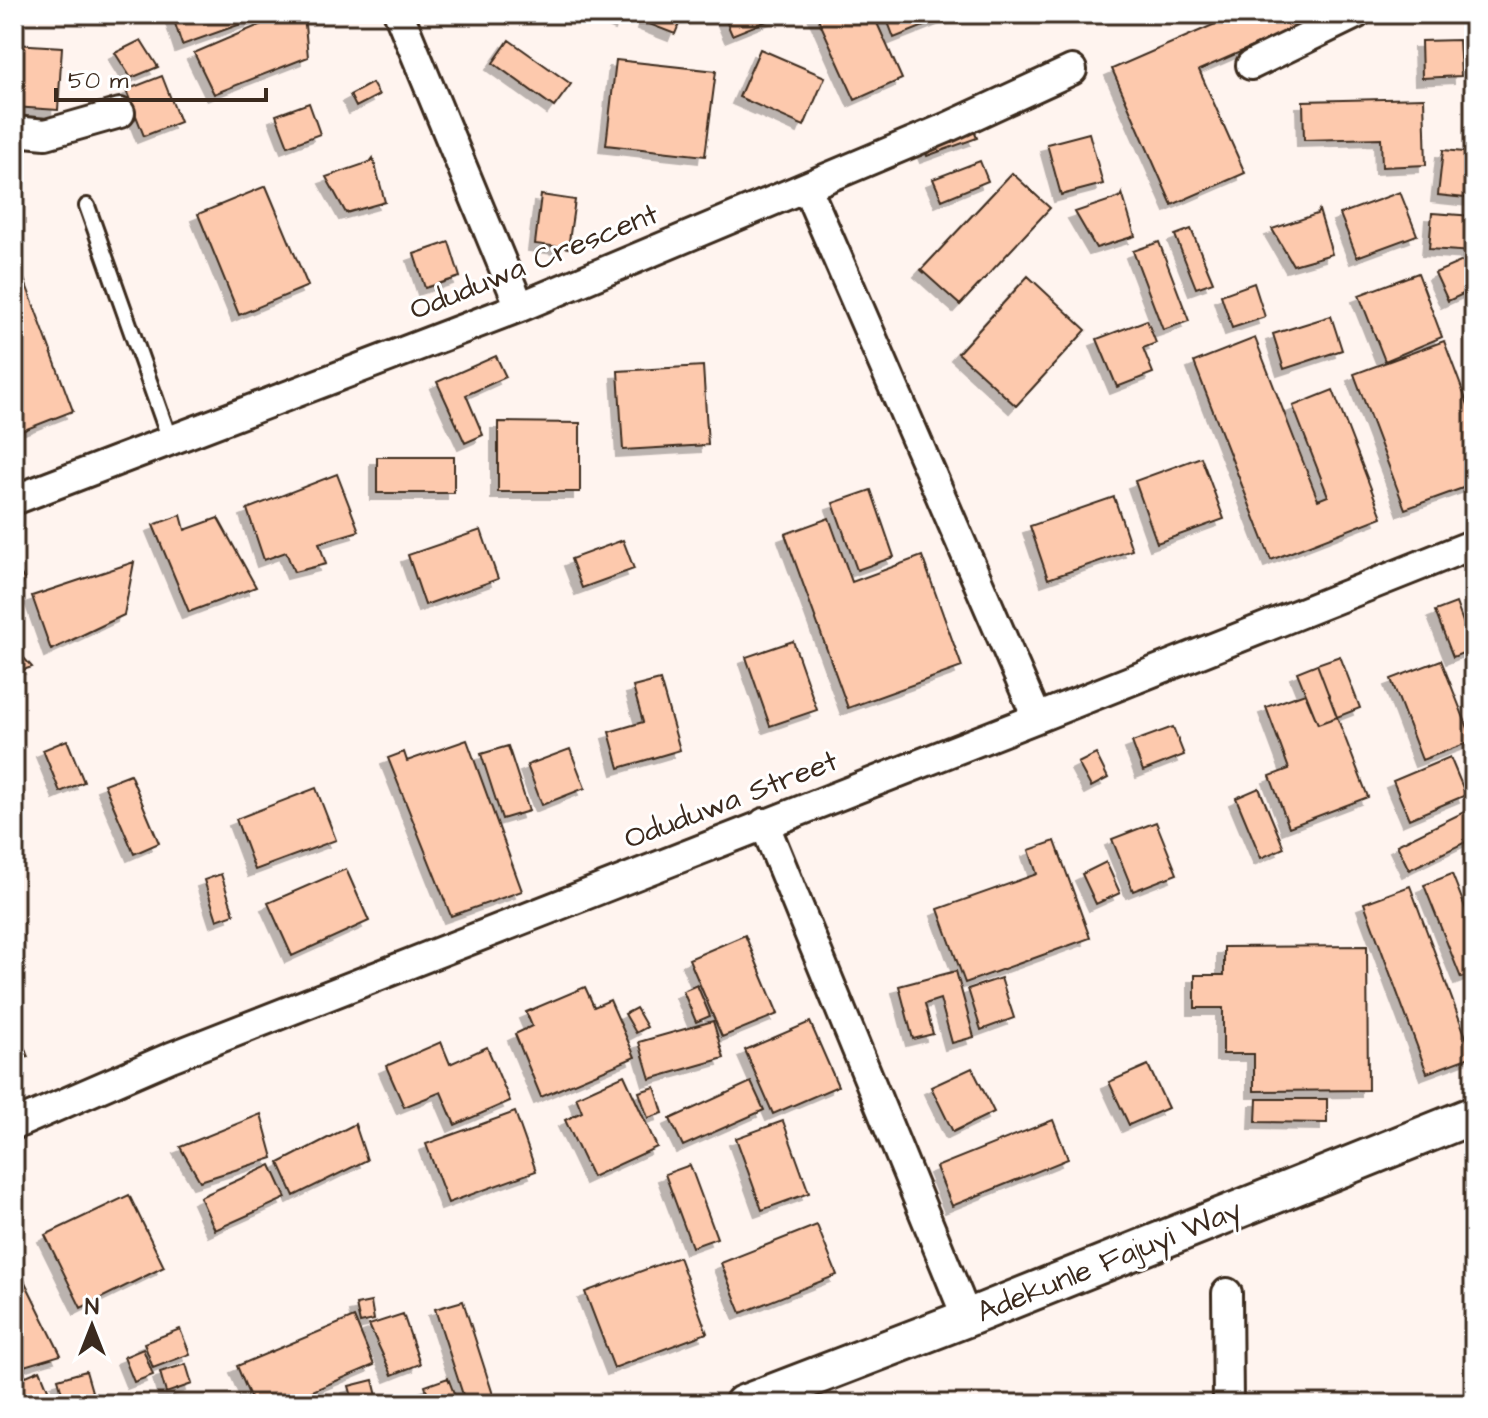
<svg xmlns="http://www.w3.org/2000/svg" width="1488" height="1418" viewBox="0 0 1488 1418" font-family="'Architects Daughter',sans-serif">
<defs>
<filter id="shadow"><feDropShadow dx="-7" dy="7" stdDeviation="0" flood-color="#0004"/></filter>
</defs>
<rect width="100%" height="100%" fill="#fff4ef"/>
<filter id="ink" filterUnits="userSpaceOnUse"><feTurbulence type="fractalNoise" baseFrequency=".0125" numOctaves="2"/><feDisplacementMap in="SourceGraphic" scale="16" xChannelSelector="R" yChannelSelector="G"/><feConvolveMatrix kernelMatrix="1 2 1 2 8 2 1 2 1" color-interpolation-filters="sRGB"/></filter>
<g filter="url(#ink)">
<!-- building -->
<path fill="#fdc9ad" stroke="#3b2a1e" stroke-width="2" filter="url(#shadow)" d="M172 14H269L182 45Z
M285 14H304L308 57 214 94 194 53Z
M601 14H626L622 23Z
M647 14H683L675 34 644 22Z
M723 14H784L732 35Z
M816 14H873L902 79 855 100Z
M885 14H954L894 38Z
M1238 14H1308L1311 21 1199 70 1245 173 1172 205 1112 69Z
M141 40 158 67 131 78 115 53Z
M509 40 571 84 554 107 493 63Z
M1459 40 1461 76 1422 78 1421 41Z
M14 44 62 47 58 110 14 107Z
M760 49 825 77 804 126 739 97Z
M616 60 716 71 705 156 606 145Z
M162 76 180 122 144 136 126 90Z
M372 83 379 95 356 107 350 95Z
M1424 98 1426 165 1382 167 1381 138 1304 140 1303 101Z
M309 103 320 134 288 146 276 115Z
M972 126 977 138 927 156 922 144Z
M1089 133 1103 184 1061 195 1047 144Z
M1443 150 1474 153V199L1438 195Z
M373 158 385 202 346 213 326 177 370 162Z
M980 161 988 181 942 200 933 179Z
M1012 173 1050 208 960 305 921 270Z
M266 186 308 286 239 315 198 214Z
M1400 192 1417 235 1357 257 1340 214Z
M1122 193 1135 236 1096 248 1075 212 1120 197Z
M541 195 575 200 568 248 535 244Z
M1319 210 1332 254 1293 265 1272 229 1317 214Z
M1432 213 1474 216V252L1429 249Z
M1191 229 1213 282 1196 288 1175 235Z
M449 242 460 277 425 288 414 254Z
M1159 242 1189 321 1163 330 1133 251Z
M14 252 73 411 14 434Z
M1465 260 1474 281V289L1448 301 1435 273Z
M1418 273 1442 337 1385 361 1359 295Z
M1028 276 1086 330 1016 406 958 353Z
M1254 283 1265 317 1232 328 1221 295Z
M1331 316 1342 350 1284 369 1273 334Z
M1147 320 1156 343 1143 348 1153 373 1117 387 1097 339Z
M1255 338 1318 500 1328 496 1293 406 1333 390 1382 517 1271 560 1194 362Z
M1444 341 1474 421V484L1405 509 1354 374Z
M496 356 506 377 466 395 483 435 465 443 437 382Z
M703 366 708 445 623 450 618 371Z
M498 422 580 423V492H498Z
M377 457H454V493H377Z
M1201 457 1224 519 1157 543 1135 481Z
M337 474 359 531 319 543 326 564 294 572 286 552 264 560 247 509Z
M871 490 894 557 857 570 833 503Z
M1114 497 1132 550 1048 579 1030 526Z
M181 515 185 530 218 518 256 587 189 612 153 525Z
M829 518 852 582 922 556 962 667 848 708 785 534Z
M481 530 498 579 425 605 408 555Z
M623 540 634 569 582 588 571 559Z
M134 562 124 615 51 650 32 596Z
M14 563 25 581 14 588Z
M1456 603 1473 649 1453 657 1435 611Z
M793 641 817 710 770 726 746 657Z
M14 647 32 667 14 673Z
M1340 656 1360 708 1337 717 1317 664Z
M1441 660 1473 741 1422 760 1391 679Z
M1317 664 1337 717 1318 724 1297 672Z
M660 680 680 750 619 768 609 732 643 722 633 687Z
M1305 693 1318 724 1337 717 1368 797 1289 827 1270 776 1289 769 1266 707Z
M1173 727 1184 755 1143 771 1132 742Z
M67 740 84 782 60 792 43 750Z
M467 740 522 891 451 916 388 758 404 752 407 761Z
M508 746 529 811 502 819 481 754Z
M570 749 585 788 542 805 527 765Z
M1096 754 1108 778 1091 787 1078 763Z
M1450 757 1466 795 1409 819 1393 781Z
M130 774 159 843 134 854 104 784Z
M316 788 336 840 255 870 236 819Z
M1259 788 1284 848 1261 858 1236 798Z
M1474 807V838L1409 870 1397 845Z
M1156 822 1177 874 1133 891 1112 839Z
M1055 841 1090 938 965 983 938 909 1037 874 1029 850Z
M1106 862 1120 893 1096 904 1082 874Z
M346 869 369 921 292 956 268 903Z
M221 874 234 914 217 920 204 880Z
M1452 874 1474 930V973L1461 978 1424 885Z
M1410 886 1473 1056 1427 1073 1364 903Z
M745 935 778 1014 722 1037 689 959Z
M1367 946 1368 1090 1254 1091V1054H1223V1008H1195V975H1224V947Z
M956 971 974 1037 952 1043 940 999 925 1004 933 1034 913 1039 899 986Z
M1001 978 1014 1018 981 1030 968 989Z
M697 985 710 1016 696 1022 683 991Z
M585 987 594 1007 610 1000 635 1057 541 1097 515 1034 532 1026 526 1012Z
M636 1008 647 1027 636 1033 625 1014Z
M14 1021 28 1057 14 1063Z
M713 1021 724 1058 650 1079 639 1042Z
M810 1022 838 1086 773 1114 745 1050Z
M441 1042 450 1064 487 1047 510 1101 455 1125 441 1092 404 1107 386 1066Z
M1148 1065 1168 1108 1129 1125 1109 1082Z
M972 1068 994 1112 953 1132 931 1087Z
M624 1075 657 1147 592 1177 565 1120 582 1112 576 1097Z
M751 1082 764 1110 683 1146 670 1119Z
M655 1087 663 1113 648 1118 639 1092Z
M1257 1099H1327V1123L1256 1122Z
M515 1112 536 1171 448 1203 426 1144Z
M261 1114 273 1158 200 1181 180 1147Z
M1053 1120 1068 1159 952 1206 936 1167Z
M783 1121 809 1193 762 1210 736 1138Z
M355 1124 367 1160 294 1196 279 1163Z
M271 1165 286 1198 215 1230 200 1197Z
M690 1165 717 1238 692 1247 665 1174Z
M129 1195 164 1267 81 1308 45 1235Z
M817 1225 837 1275 741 1313 721 1263Z
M679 1257 707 1333 614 1368 585 1292Z
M21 1274 61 1355 14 1369V1276Z
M463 1301 496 1404H466L435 1309Z
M371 1302 374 1320 360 1323 356 1305Z
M403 1314 420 1364 392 1375 369 1325Z
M354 1317 374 1365 282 1404H253L237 1366Z
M180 1329 190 1354 153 1368 144 1343Z
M143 1349 153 1375 134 1382 124 1357Z
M186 1364 192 1384 166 1393 160 1372Z
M40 1370 54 1404H14V1381Z
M86 1371 93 1395 65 1403 58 1379Z
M448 1378 458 1404H431L425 1386Z
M373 1380 379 1404H354L349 1386Z"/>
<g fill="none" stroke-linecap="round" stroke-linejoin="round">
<defs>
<path id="service" d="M87 206 170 440"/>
<path id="minor" d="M399 14 520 307
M1251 65 1356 14
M14 131 46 134 120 113
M807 188 1037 718
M14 500 520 307 946 128 1072 70
M764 823 967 1318
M14 1125 171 1057 1037 718 1474 544
M1227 1293 1228 1404"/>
<path id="tertiary" d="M743 1404 967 1318 1474 1115"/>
</defs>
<!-- service casing -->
<use href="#service" stroke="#3b2a1e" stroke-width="20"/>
<!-- minor casing -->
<use href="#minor" stroke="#3b2a1e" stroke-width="34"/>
<!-- tertiary casing -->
<use href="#tertiary" stroke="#3b2a1e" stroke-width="42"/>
<!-- service -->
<use href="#service" stroke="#fff" stroke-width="14"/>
<!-- minor -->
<use href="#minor" stroke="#fff" stroke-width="28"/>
<!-- tertiary -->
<use href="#tertiary" stroke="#fff" stroke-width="36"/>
</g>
</g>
<g text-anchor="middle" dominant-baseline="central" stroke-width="6" stroke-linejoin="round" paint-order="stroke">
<!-- street labels -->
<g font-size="30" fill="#3b2a1e" stroke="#fff">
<text transform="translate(534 262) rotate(-22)">Oduduwa Crescent</text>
<text transform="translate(731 800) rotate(-21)">Oduduwa Street</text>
<text transform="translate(1109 1261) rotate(-22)">Adekunle Fajuyi Way</text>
</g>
</g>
<!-- margin -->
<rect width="1488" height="1418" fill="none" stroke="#fff" stroke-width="48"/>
<rect x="24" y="24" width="1440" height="1370" fill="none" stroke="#3b2a1e" stroke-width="3" filter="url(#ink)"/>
<!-- north arrow -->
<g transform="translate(92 1326)" stroke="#ffffff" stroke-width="6" paint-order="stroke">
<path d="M0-6L14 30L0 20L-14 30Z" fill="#3b2a1e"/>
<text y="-12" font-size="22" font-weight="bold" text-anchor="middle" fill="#3b2a1e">N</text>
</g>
<!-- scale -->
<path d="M56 88v12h210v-12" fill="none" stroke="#3b2a1e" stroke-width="4"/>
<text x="68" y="88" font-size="24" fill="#3b2a1e" stroke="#ffffff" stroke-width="6" paint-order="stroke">50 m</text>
</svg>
